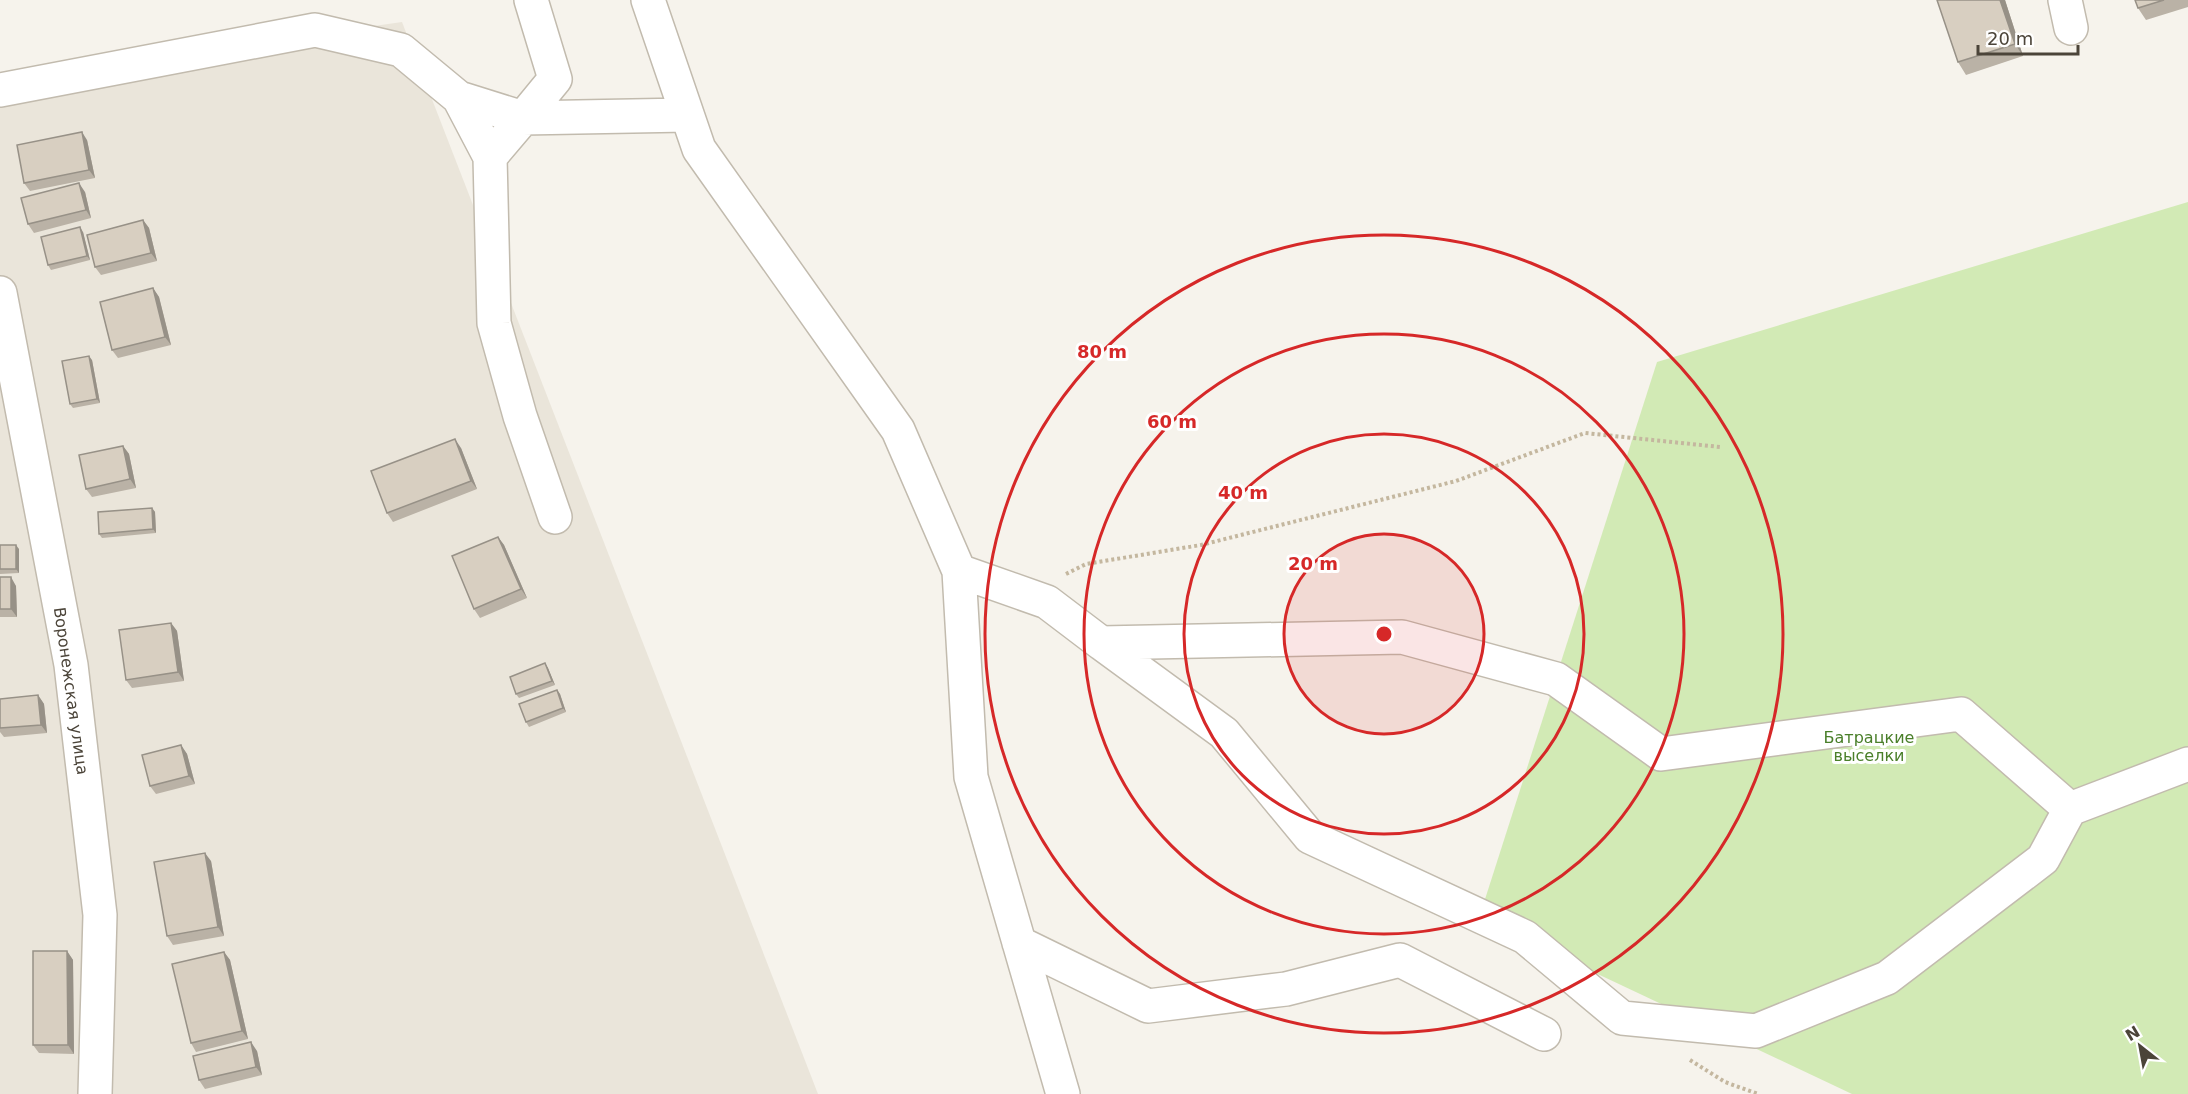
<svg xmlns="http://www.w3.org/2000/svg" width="2188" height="1094" viewBox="0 0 2188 1094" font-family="'DejaVu Sans',sans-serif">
<rect width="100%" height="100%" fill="#f6f3ec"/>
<!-- residential -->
<path fill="#eae5da" d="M402 22 818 1094H0V80Z"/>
<!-- green -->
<path fill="#d2eab5" d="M2188 202V1094H1852L1479 918 1657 362Z"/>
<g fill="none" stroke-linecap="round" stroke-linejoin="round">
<defs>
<path id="minor" d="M648 0 699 149 898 430 959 571 971 777 1063 1094
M2065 0 2071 28
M0 90 315 30 401 50 459 98 490 157 494 323 520 416 555 517
M459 98 523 118 555 79 531 0
M490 157 523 118 687 115
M0 293 71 665 100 915 95 1094
M959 571 1047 602 1101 643 1402 637 1556 679 1661 754 1961 714 2070 809 2188 764
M1101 643 1224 733 1310 837 1525 937 1622 1018 1756 1031 1887 978 2043 859 2070 809
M1019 943 1148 1006 1286 989 1400 960 1544 1034"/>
</defs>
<!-- minor casing -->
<use href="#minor" stroke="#c2bbae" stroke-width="36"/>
<!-- path -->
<path stroke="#c4b79f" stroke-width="4" stroke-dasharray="3 3" stroke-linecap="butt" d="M1066 574 1086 564 1201 545 1456 481 1585 433 1720 447
M1690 1060 1725 1082 1758 1094"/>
<!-- minor -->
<use href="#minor" stroke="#fff" stroke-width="33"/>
</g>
<!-- wall -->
<path fill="#bab2a6" d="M1937 0H2005L2023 56 1966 75 1958 62Z
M2135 0H2188V7L2146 20 2138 8Z
M87 140 95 178 30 191 24 183Z
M85 192 91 218 34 233 28 224Z
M143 220 149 228 157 261 101 275 95 267Z
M83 232 90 260 51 270 48 265Z
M153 288 159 297 171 345 118 358 112 350Z
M92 360 100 403 73 408 70 404Z
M123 446 129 454 136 488 92 497 86 489Z
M461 448 477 489 393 522 387 513Z
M152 508 155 512 156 533 102 538 99 534Z
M498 537 504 545 527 598 480 618 474 609Z
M0 545 19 549V573L0 574Z
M0 577 16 586 17 617H0Z
M171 623 177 631 184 681 132 688 126 680Z
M545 663 548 668 555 685 519 698 516 694Z
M557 690 560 694 566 712 529 727 526 722Z
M38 695 44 704 47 733 4 737 0 732V699Z
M181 745 187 754 195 784 156 794 150 786Z
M211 861 224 936 173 945 167 936Z
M67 951 73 960 74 1054 39 1053 33 1045Z
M224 952 230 960 248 1039 196 1052 191 1043Z
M257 1051 262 1075 205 1089 199 1080Z"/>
<!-- shaded-wall -->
<path fill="#979187" d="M2000 0H2005L2023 56 2015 44Z
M82 132 87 140 95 178 89 170Z
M79 183 85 192 91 218 86 210Z
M143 220 149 228 157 261 151 253Z
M80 227 83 232 90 260 87 256Z
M153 288 159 297 171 345 165 337Z
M89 356 92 360 100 403 97 399Z
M455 439 461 448 477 489 471 481Z
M123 446 129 454 136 488 130 479Z
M152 508 155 512 156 533 153 529Z
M498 537 504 545 527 598 521 589Z
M16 545 19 549V573L16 569Z
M11 577 16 586 17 617 11 609Z
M171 623 177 631 184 681 178 672Z
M545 663 548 668 555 685 552 681Z
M557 690 560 694 566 712 563 708Z
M38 695 44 704 47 733 41 725Z
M181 745 187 754 195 784 189 776Z
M205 853 211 861 224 936 218 927Z
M67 951 73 960 74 1054 68 1045Z
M224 952 230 960 248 1039 242 1031Z
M251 1042 257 1051 262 1075 256 1067Z"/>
<!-- building -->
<path fill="#d8cfc1" stroke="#979187" stroke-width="1.5" d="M1937 0H2000L2015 44 1958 62Z
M2135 0H2164L2138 8Z
M82 132 89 170 24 183 17 145Z
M79 183 86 210 28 224 21 198Z
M143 220 151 253 95 267 87 235Z
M80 227 87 256 48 265 41 237Z
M153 288 165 337 112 350 100 302Z
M89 356 97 399 70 404 62 361Z
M455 439 471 481 387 513 371 471Z
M123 446 130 479 86 489 79 455Z
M152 508 153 529 99 534 98 512Z
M498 537 521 589 474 609 452 556Z
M0 545H16V569H0Z
M0 577H11V609H0Z
M171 623 178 672 126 680 119 630Z
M545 663 552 681 516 694 510 677Z
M557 690 563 708 526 722 519 704Z
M38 695 41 725 0 728V699Z
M181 745 189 776 150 786 142 755Z
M205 853 218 927 167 936 154 862Z
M33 951H67L68 1045H33Z
M224 952 242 1031 191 1043 172 964Z
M251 1042 256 1067 199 1080 193 1056Z"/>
<!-- distance rings -->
<circle cx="1384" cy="634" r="100" fill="#d62828" fill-opacity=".12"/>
<g fill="none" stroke="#d62828" stroke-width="3">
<circle cx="1384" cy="634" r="100"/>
<circle cx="1384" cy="634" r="200"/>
<circle cx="1384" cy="634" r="300"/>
<circle cx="1384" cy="634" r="399"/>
</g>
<g text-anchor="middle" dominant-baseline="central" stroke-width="6" stroke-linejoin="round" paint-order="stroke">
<!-- street labels -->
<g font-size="16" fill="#4b4439" stroke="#fff">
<text transform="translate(71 691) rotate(82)">Воронежская улица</text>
</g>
<!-- park labels -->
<g font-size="16" fill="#4a7f2a" stroke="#fff">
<text x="1869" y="737">Батрацкие<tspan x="1869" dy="18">выселки</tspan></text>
</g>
</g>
<circle cx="1384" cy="634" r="9" fill="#d62828" stroke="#fff" stroke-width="3"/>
<g font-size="18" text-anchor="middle" font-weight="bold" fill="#d62828" stroke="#fff" stroke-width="6" stroke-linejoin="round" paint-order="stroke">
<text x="1102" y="358">80 m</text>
<text x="1172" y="428">60 m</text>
<text x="1243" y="499">40 m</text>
<text x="1313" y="570">20 m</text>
</g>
<!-- north arrow -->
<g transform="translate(2140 1046) rotate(329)" stroke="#ffffff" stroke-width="4.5" paint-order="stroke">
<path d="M0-4.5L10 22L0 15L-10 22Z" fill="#4b4439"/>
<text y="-9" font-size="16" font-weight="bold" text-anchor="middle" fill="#4b4439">N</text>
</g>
<!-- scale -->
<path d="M1978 45v9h100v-9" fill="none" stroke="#4b4439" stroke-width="3"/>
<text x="1987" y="45" font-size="18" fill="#4b4439" stroke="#ffffff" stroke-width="4.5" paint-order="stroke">20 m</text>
</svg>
